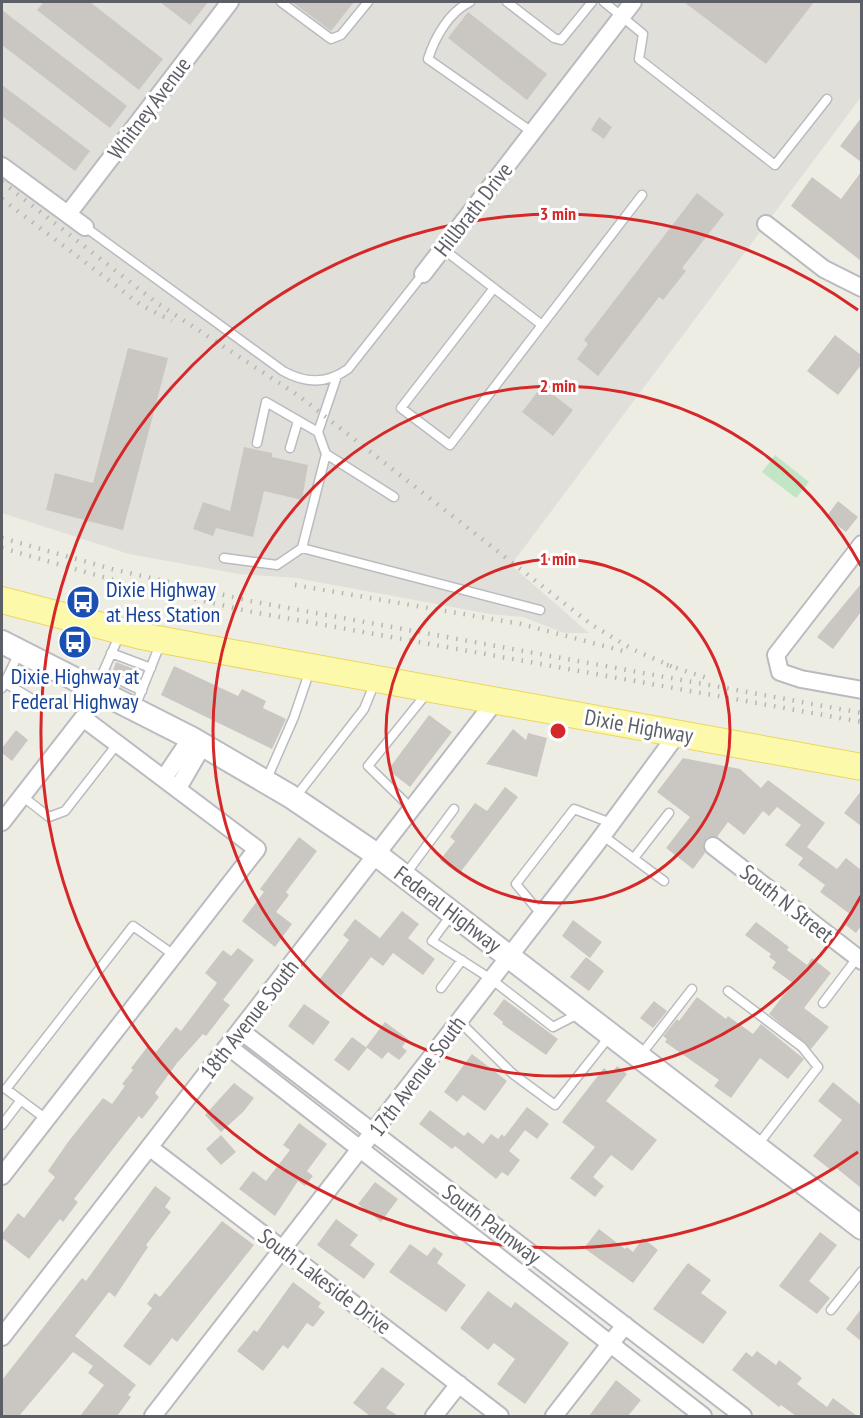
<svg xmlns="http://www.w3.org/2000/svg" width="863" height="1418" viewBox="0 0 863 1418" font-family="'PT Sans Narrow',sans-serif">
<rect width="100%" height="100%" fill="#eeede4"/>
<!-- industrial -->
<path fill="#e0dfd9" d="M2 2H861V97L511 565 589 633H564L523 617 490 614 296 578 239 574 129 554 2 513Z"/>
<!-- green -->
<path fill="#c2e5c6" d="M775 455 809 482 796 498 762 472Z"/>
<!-- building -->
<path fill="#cac7c2" d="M44 2H90L163 59 139 90 37 10Z
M160 2H208L190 25Z
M292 2H354L331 31Z
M684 2H814L766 64Z
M2 10 127 106 110 128 2 45Z
M468 12 547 74 527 100 448 38Z
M2 85 90 151 75 171 2 116Z
M599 117 612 127 604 139 591 130Z
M861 118V162L840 146Z
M861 172V261L791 206 812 177 841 199Z
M697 193 724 214 682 268 686 271 663 300 659 297 598 376 577 359 588 344 584 340Z
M835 335 861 355V365L838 395 807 371Z
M128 348 168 358 123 530 46 510 55 473 93 483Z
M542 386 573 410 553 436 522 412Z
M244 447 272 453V457L308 465 302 500 264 491 253 537 216 528 213 536 193 529 203 502 230 511Z
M838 501 858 517 846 532 826 517Z
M861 584V612L833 649 817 637Z
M116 662 142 672 138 682 113 670Z
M174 666 238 696 242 689 266 701 263 708 286 719 272 749 161 695Z
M429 715 452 732 410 787 388 770Z
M513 729 526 740 528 733 547 738 537 777 486 764Z
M16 730 28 740 12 761 2 753V748Z
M683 758 740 769 761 788 768 780 825 823 807 847 837 869 846 858 861 870V926L856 933 843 923 850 914 820 892 825 885 798 865 803 858 785 845 801 825 777 807 769 816 763 811 744 835 728 822 717 837H708L703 844 705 853 693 869 666 848 690 817 657 792Z
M505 787 518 797 459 874 440 860 455 841 450 837 475 803 487 811Z
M861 791V826L844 813Z
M299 837 317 851 286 892 289 895 276 912 292 924 275 947 242 921 264 892 260 889Z
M402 911 419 924 408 938 435 959 423 975 393 953 383 966 371 957 341 996 319 980 349 940 343 935 355 919 380 938Z
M573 920 602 942 590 958 562 936Z
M756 922 789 947 787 950 807 965 812 958 831 973 804 1008 829 1027 811 1049 769 1014 793 983 772 968 776 962 769 957 771 954 745 935Z
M238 948 254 960 223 1000 230 1005 206 1036 203 1034 177 1063 155 1093 159 1097 142 1119 139 1116 120 1140 74 1199 78 1202 63 1222 60 1219 29 1259 2 1238V1234L18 1213 24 1218 55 1177 48 1171 68 1142 103 1098 112 1104 125 1086 122 1084 133 1070 131 1068 148 1046 156 1052 176 1027 181 1031 217 983 205 973 223 950 231 956Z
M586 957 604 971 589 991 570 977Z
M697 997 726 1019 728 1016 753 1034 761 1024 804 1059 788 1079 760 1058 731 1098 714 1086 719 1080 665 1042 667 1039 663 1036 677 1019 679 1021Z
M504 999 558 1039 546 1055 502 1024 503 1022 493 1014Z
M654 1001 667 1011 653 1028 640 1018Z
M304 1004 330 1022 313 1045 288 1026Z
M385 1022 408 1039 402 1047 407 1051 399 1060 388 1052 382 1059 366 1047Z
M352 1037 367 1048 349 1071 334 1060Z
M472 1054 507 1081 485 1111 463 1095 457 1102 444 1092Z
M617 1066 627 1074 606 1101 657 1140 632 1171 611 1155 593 1177 604 1186 595 1197 570 1178 595 1147 562 1122 604 1068 611 1074Z
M833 1082 861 1105V1188L834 1166 831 1170 813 1156 842 1120 818 1101Z
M234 1083 254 1098 243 1112 221 1132 205 1115Z
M527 1107 549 1124 537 1139 525 1130 509 1151 520 1160 508 1176 502 1172 496 1179 455 1146 452 1149 419 1124 430 1110 464 1136 468 1132 483 1144 491 1134 498 1139 502 1134 504 1137Z
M299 1123 327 1144 307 1171 313 1176 305 1186 298 1181 275 1216 239 1189 253 1171 266 1181 290 1150 283 1145Z
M221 1135 236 1152 221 1165 206 1149Z
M375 1182 398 1199 381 1222 358 1204Z
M155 1186 171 1198 165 1207 171 1212 146 1245 148 1247 115 1297 109 1292 75 1336 136 1385 128 1395 131 1397 117 1416H80L104 1385 88 1373 93 1366 73 1352 19 1416H2V1380L82 1278 86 1281Z
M336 1219 358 1235 350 1245 375 1264 364 1279 317 1245Z
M222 1221 254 1245 177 1342 172 1338 150 1366 123 1346 152 1308 147 1304 155 1293 160 1297Z
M599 1229 625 1249 627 1247 633 1252 643 1238 658 1250 633 1283 584 1248Z
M820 1232 837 1245 809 1281 830 1298 817 1314 779 1286Z
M410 1244 427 1256 434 1247 443 1254 437 1263 466 1285 446 1312 389 1272Z
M688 1263 711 1280 701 1293 727 1312 703 1344 653 1309Z
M293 1282 321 1303 318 1307 325 1312 313 1327 307 1323 288 1349 283 1345 263 1371 237 1351 254 1330 257 1332Z
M488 1291 511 1308 515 1302 569 1343 525 1404 497 1384 515 1359 494 1343 488 1350 460 1328Z
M861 1309V1341L846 1329Z
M757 1351 776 1365 779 1360 802 1378 797 1384 827 1407 833 1398 857 1416H796L781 1405 779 1407 732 1370 746 1352 752 1357Z
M382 1367 405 1384 386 1408 398 1416H370L353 1403Z
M616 1380 641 1400 628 1416H589Z"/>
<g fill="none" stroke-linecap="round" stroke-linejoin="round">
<defs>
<path id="service" d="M281 2 331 39 341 35 368 2
M470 2C449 12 435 37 428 59L532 132
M507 2 554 38 561 40 592 2
M604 2 643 34 639 59 775 165 827 99
M85 227 283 371C306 384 327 384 348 369L423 274
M443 249 542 325 642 195
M494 288 401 408 450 445 542 325
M257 443 266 402 318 432
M290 448 298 421
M326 454 394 497
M302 548 540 610
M224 558 277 565 302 548 326 454 318 432 337 376
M111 653 151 668
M103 672 142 691
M5 683 39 703
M2 688 20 651
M96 688 120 634
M135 707 161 642
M266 781 294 717 310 670
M22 796 49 817 65 811 118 743
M294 799 364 709 375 682
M412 809 368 766 427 693
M602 835 664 881
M634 858 669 813
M405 875 454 809
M541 914 516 884 574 809 611 823
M451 915 432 941 491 979 553 1027 580 1013
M441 988 462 960
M728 991 802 1047 818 1067 757 1146
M823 1003 857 958
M459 1021 513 1074 555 1105 609 1037
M640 1056 692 989
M46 1119 6 1089 133 926 174 955
M2 1125 21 1100
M831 1310 862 1271"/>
<path id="minor" d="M2 166 85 227
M68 214 230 2
M766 224 824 269 862 288
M423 274 633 2
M862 544 776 655 780 672 801 679 862 690
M164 778 191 738
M178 788 203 745
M2 822 83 718 257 849 2 1176
M713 846 862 961
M241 1031 743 1416
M229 1047 703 1416
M149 1147 500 1416
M2 1337 496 700
M153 1416 597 843 678 733
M434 1416 459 1384
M554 1416 625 1325"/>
<path id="secondary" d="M2 642 191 738 290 796 377 855 862 1228"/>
<path id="primary" d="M2 600 141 636 211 649 862 767"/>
</defs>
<!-- service casing -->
<use href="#service" stroke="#b9bbc0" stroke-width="11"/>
<!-- minor casing -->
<use href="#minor" stroke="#b9bbc0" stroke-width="20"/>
<!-- secondary casing -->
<use href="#secondary" stroke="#babcc2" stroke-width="26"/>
<!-- primary casing -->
<use href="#primary" stroke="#edd55f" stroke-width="28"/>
<!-- service -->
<use href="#service" stroke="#fff" stroke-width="8"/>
<!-- minor -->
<use href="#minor" stroke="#fff" stroke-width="16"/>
<!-- secondary -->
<use href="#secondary" stroke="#fff" stroke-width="22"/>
<!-- primary -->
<use href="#primary" stroke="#fcf9ab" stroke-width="26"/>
<!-- rail -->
<path stroke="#b5b6b6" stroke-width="4.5" stroke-dasharray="1.5 8" stroke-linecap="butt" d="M2 182 157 303 299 396 592 625 632 649 673 667
M2 199 141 305 172 321
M2 538 112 569 250 601 862 713
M2 548 110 579 247 611 862 722
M295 585 521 624 627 652
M667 665 710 679"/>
</g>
<!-- distance rings -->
<g fill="none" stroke="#d62828" stroke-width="3">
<circle cx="558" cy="731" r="172"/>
<path d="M861 896A345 345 0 1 1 861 566"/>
<path d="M858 1152A517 517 0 1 1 858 310"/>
</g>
<!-- icons -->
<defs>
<symbol id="bus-disc" viewBox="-11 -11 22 22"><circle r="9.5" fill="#1a4fb4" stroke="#fff"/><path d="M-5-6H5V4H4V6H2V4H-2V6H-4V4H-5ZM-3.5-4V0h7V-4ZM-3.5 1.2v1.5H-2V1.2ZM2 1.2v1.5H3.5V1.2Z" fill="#fff"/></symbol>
</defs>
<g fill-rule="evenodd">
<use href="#bus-disc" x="64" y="583" width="38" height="38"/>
<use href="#bus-disc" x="56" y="623" width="38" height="38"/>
</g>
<g text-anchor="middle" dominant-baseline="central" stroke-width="6" stroke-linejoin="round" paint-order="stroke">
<!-- street labels -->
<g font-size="22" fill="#5c5f65" stroke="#fff">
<text transform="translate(149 108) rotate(-53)">Whitney Avenue</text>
<text transform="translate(473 209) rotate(-52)">Hillbrath Drive</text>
<text transform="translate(639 726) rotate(10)">Dixie Highway</text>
<text transform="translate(787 903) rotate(38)">South N Street</text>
<text transform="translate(448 909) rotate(37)">Federal Highway</text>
<text transform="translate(249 1019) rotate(-52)">18th Avenue South</text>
<text transform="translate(417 1076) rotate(-53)">17th Avenue South</text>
<text transform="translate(492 1224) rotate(37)">South Palmway</text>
<text transform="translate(325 1281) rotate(37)">South Lakeside Drive</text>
</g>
<!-- transit labels -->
<g font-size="22" fill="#164399" stroke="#fff" text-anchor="start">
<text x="106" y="589">Dixie Highway<tspan x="106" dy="25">at Hess Station</tspan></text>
<text x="75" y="676" text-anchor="middle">Dixie Highway at<tspan x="75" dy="25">Federal Highway</tspan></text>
</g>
</g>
<circle cx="558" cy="731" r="9" fill="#d62828" stroke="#fff" stroke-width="3"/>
<g font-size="18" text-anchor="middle" font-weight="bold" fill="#d62828" stroke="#fff" stroke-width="6" stroke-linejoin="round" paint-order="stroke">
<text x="558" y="220">3 min</text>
<text x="558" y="392">2 min</text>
<text x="558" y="565">1 min</text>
</g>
<!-- border -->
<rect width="863" height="1418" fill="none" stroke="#5c5f65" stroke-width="6"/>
</svg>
